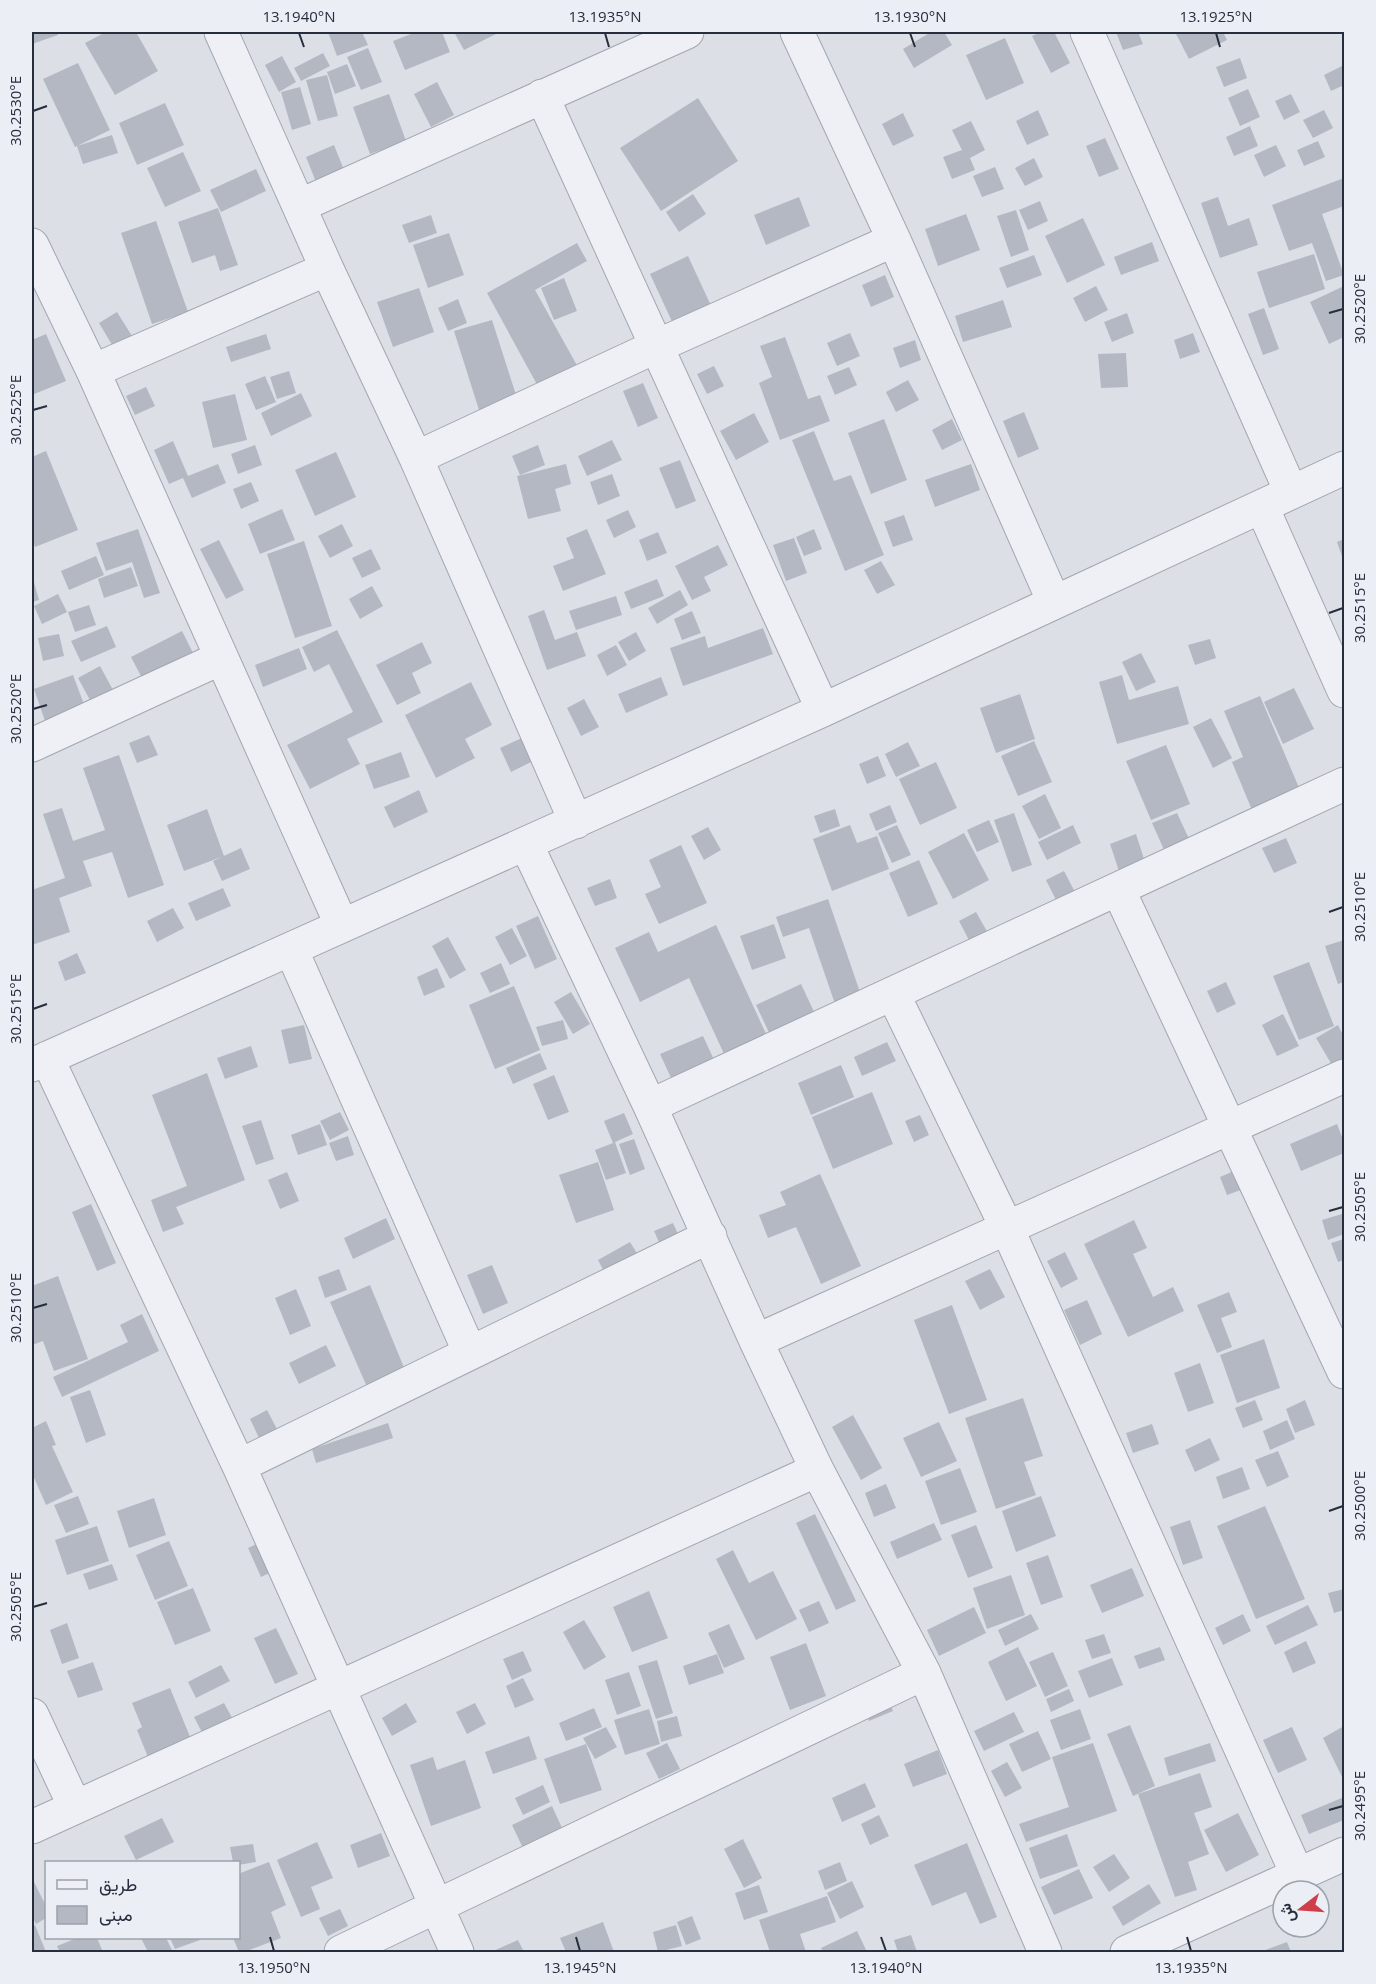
<svg xmlns="http://www.w3.org/2000/svg" width="1376" height="1984" viewBox="0 0 1376 1984" font-family="'Open Sans',Vazirmatn,sans-serif">
<rect width="100%" height="100%" fill="#dcdfe6"/>
<!-- building -->
<path fill="#b3b8c3" d="M32 32H57L58 35 32 44Z
M106 32H136L158 71 115 95 85 43Z
M328 32H362L368 45 337 56Z
M416 32H442L450 52 405 70 393 41Z
M454 32H500L464 50Z
M931 32H944L952 45 914 68 903 49Z
M1041 32H1054L1070 63 1051 73 1032 36Z
M1116 32H1138L1143 44 1123 50Z
M1175 32H1223L1227 40 1189 59Z
M1005 38 1024 83 986 100 966 55Z
M368 48 382 82 361 90 347 57Z
M323 53 330 66 301 81 294 68Z
M282 56 296 82 279 92 265 65Z
M1240 58 1247 78 1224 87 1216 67Z
M78 63 110 130 75 147 43 79Z
M347 64 356 86 335 94 327 72Z
M1344 65V85L1331 91 1324 75Z
M327 75 338 116 318 121 306 80Z
M437 82 454 115 431 127 414 94Z
M300 87 311 124 292 130 281 92Z
M1248 89 1260 117 1240 126 1228 98Z
M389 94 406 141 370 154 353 107Z
M1291 94 1300 112 1284 120 1275 101Z
M698 98 738 161 661 211 620 148Z
M165 103 184 145 137 165 119 123Z
M1038 110 1049 135 1027 145 1016 121Z
M1324 110 1333 128 1313 138 1303 120Z
M903 113 914 136 893 146 882 124Z
M971 121 985 150 970 158 975 170 952 179 943 157 962 150 952 130Z
M1250 126 1258 146 1234 156 1226 137Z
M112 135 118 153 83 164 77 146Z
M1105 138 1119 169 1099 177 1086 146Z
M1318 141 1325 157 1304 166 1297 150Z
M334 145 344 170 316 182 306 157Z
M1276 145 1286 166 1264 177 1254 155Z
M183 152 201 191 165 207 147 168Z
M1034 158 1043 177 1025 186 1015 168Z
M995 167 1004 189 982 197 973 176Z
M256 169 266 191 221 212 210 190Z
M1344 178V206L1322 214 1344 275 1326 281 1312 243 1289 251 1272 205Z
M693 194 706 214 679 232 666 212Z
M799 197 810 226 766 245 754 215Z
M1218 197 1228 226 1249 218 1258 245 1220 258 1201 203Z
M1040 201 1048 221 1028 230 1019 210Z
M218 208 238 265 220 271 215 255 192 263 178 222Z
M1016 210 1029 250 1011 257 997 216Z
M966 214 980 250 938 266 925 229Z
M431 215 437 233 409 243 402 225Z
M1083 218 1105 265 1067 283 1045 236Z
M156 221 188 312 152 324 121 233Z
M449 233 464 275 428 288 413 245Z
M1152 242 1159 261 1121 275 1114 257Z
M577 243 587 261 535 290 579 369 540 390 487 293Z
M1314 254 1325 289 1269 308 1257 272Z
M1034 255 1042 275 1007 288 999 268Z
M688 256 713 310 675 328 650 274Z
M885 275 894 297 871 307 862 285Z
M564 278 577 311 554 320 541 288Z
M1096 286 1108 310 1085 322 1073 298Z
M1344 286V337L1329 344 1310 302Z
M419 288 434 332 393 347 377 302Z
M458 299 467 323 448 331 438 308Z
M1003 300 1012 327 963 342 955 316Z
M1264 308 1279 349 1263 355 1248 314Z
M117 312 132 336 114 348 99 323Z
M1127 313 1134 333 1112 342 1104 322Z
M492 320 517 398 479 410 454 331Z
M850 333 860 356 837 366 827 343Z
M1193 333 1200 352 1180 359 1174 340Z
M46 334 66 381 32 395V340Z
M266 334 271 349 231 362 226 347Z
M785 337 808 399 820 395 830 421 780 440 759 383 772 377 760 346Z
M915 340 921 360 900 368 893 348Z
M1126 353 1128 387 1101 388 1098 354Z
M714 366 724 386 707 394 697 374Z
M849 367 857 385 835 395 827 376Z
M289 371 296 393 277 399 270 377Z
M265 376 276 402 256 410 245 384Z
M908 380 919 400 896 412 886 392Z
M643 383 658 418 638 427 623 391Z
M146 387 155 406 135 415 126 396Z
M301 393 312 416 271 436 261 413Z
M235 394 247 440 213 448 202 402Z
M1024 412 1039 449 1018 458 1003 421Z
M754 413 769 442 736 460 720 431Z
M884 419 907 480 871 494 848 433Z
M952 419 962 440 942 450 932 430Z
M814 431 834 481 851 475 884 555 845 571 792 440Z
M612 440 622 460 587 476 578 456Z
M173 441 188 476 218 464 226 483 192 498 183 478 169 484 154 450Z
M255 445 262 465 238 474 231 454Z
M538 445 545 465 520 475 512 456Z
M46 451 78 530 35 547 32 538V457Z
M336 452 356 497 315 516 295 470Z
M680 460 696 501 676 509 659 468Z
M566 464 571 484 555 489 561 511 528 519 517 476Z
M971 464 980 490 935 507 925 480Z
M612 474 620 496 598 505 590 482Z
M251 482 259 501 241 509 233 489Z
M282 509 295 540 260 554 248 524Z
M628 510 636 527 614 538 606 520Z
M904 515 913 540 893 547 884 522Z
M342 524 353 546 330 558 318 536Z
M138 529 160 593 144 598 132 562 106 571 96 543Z
M587 529 606 574 563 591 553 566 574 558 566 538Z
M814 529 822 549 804 556 796 537Z
M658 532 667 553 647 561 639 540Z
M794 538 807 573 786 581 773 545Z
M1344 539V562L1337 542Z
M219 540 244 590 226 599 200 549Z
M304 541 332 626 295 638 267 554Z
M718 545 728 565 704 577 711 591 692 600 675 566Z
M371 549 381 569 362 578 352 558Z
M96 556 104 575 69 590 61 571Z
M881 561 895 585 877 594 864 570Z
M131 567 138 586 104 598 98 579Z
M32 575 39 600 32 602Z
M657 579 664 596 631 609 624 592Z
M372 586 383 606 360 619 349 599Z
M680 590 688 605 657 624 648 608Z
M58 594 67 612 42 624 34 606Z
M616 596 622 615 576 630 569 611Z
M89 605 96 625 75 632 68 612Z
M544 610 555 640 577 632 586 656 547 670 528 616Z
M692 611 701 633 682 640 674 619Z
M107 626 116 647 81 662 71 641Z
M763 628 773 654 683 686 670 648 705 636 708 648Z
M337 630 383 722 347 739 360 764 310 789 287 745 353 712 329 664 314 672 302 647Z
M182 631 193 653 142 678 131 657Z
M636 632 646 651 629 661 618 642Z
M59 634 64 656 43 661 38 638Z
M1210 639 1216 658 1195 665 1188 645Z
M422 642 432 663 412 673 421 693 397 705 376 665Z
M616 645 627 665 607 676 597 655Z
M299 648 307 669 263 687 255 665Z
M1141 653 1156 682 1136 691 1122 662Z
M100 666 113 690 91 702 78 678Z
M73 675 85 707 45 721 34 689Z
M1122 675 1129 700 1178 686 1189 724 1117 744 1099 682Z
M661 677 668 695 626 713 618 694Z
M471 682 492 725 465 739 475 758 436 778 405 715Z
M1294 688 1314 729 1283 744 1264 702Z
M1020 694 1035 739 996 753 980 708Z
M1260 696 1300 790 1252 810 1232 762 1243 757 1224 711Z
M584 699 599 727 581 736 567 708Z
M1211 718 1232 758 1213 768 1193 727Z
M149 735 158 755 137 763 129 743Z
M522 738 533 761 511 772 500 748Z
M1034 741 1052 782 1018 796 1001 756Z
M908 742 920 766 896 777 885 754Z
M1166 745 1190 804 1151 820 1126 761Z
M401 752 410 777 374 789 365 765Z
M119 755 164 885 128 898 112 852 83 861 92 886 59 898 70 932 32 945V890L65 878 43 814 62 808 73 841 105 830 83 768Z
M878 756 886 776 867 784 859 764Z
M936 762 957 808 920 825 899 779Z
M419 790 428 812 394 828 384 807Z
M1045 794 1061 828 1039 839 1022 806Z
M890 805 897 822 876 831 869 814Z
M207 809 224 856 184 871 167 825Z
M835 809 840 826 820 833 814 816Z
M1014 813 1032 865 1012 872 994 820Z
M1177 813 1190 841 1165 852 1152 823Z
M989 820 999 842 977 852 967 830Z
M850 825 857 843 877 836 889 869 832 891 813 839Z
M897 825 911 855 892 863 878 833Z
M1073 825 1081 843 1047 860 1038 842Z
M708 827 721 850 704 860 691 836Z
M964 833 989 880 953 899 928 852Z
M1136 834 1145 862 1119 871 1110 844Z
M1286 838 1297 863 1274 873 1262 848Z
M681 845 707 903 659 924 645 894 661 887 649 860Z
M241 848 250 869 222 881 213 861Z
M919 860 938 904 908 917 889 873Z
M1064 871 1077 896 1059 906 1046 880Z
M610 879 617 898 595 906 587 888Z
M223 888 231 906 196 921 188 903Z
M828 899 861 995 835 1004 809 928 783 937 776 917Z
M173 908 184 928 157 942 147 921Z
M976 912 989 935 971 944 959 921Z
M538 916 557 959 535 969 516 926Z
M774 924 786 958 752 970 740 936Z
M716 925 767 1036 725 1056 689 978 640 1002 615 948 649 932 658 952Z
M512 928 527 956 510 965 495 937Z
M448 937 466 970 450 979 432 946Z
M1344 940V982L1338 984 1325 946Z
M77 953 86 973 65 981 58 962Z
M1309 962 1334 1026 1299 1040 1273 976Z
M501 963 510 984 490 993 480 973Z
M437 968 445 987 424 996 417 977Z
M1226 982 1236 1004 1217 1013 1207 991Z
M801 984 817 1018 772 1039 756 1005Z
M514 986 540 1050 495 1069 469 1005Z
M571 992 590 1024 573 1034 554 1002Z
M1283 1014 1299 1046 1277 1056 1262 1025Z
M563 1020 568 1039 542 1046 536 1027Z
M304 1025 312 1059 289 1064 281 1030Z
M1338 1025 1344 1037V1058L1332 1065 1316 1038Z
M703 1036 715 1062 672 1080 660 1054Z
M887 1042 896 1061 862 1076 854 1057Z
M251 1046 258 1067 225 1079 217 1058Z
M540 1053 547 1069 513 1084 506 1068Z
M841 1065 854 1097 811 1115 798 1083Z
M207 1073 245 1180 176 1207 184 1224 163 1232 151 1200 187 1186 152 1095Z
M554 1075 569 1112 548 1120 533 1084Z
M872 1092 893 1144 833 1169 812 1117Z
M340 1112 349 1130 330 1140 320 1121Z
M624 1113 633 1134 615 1142 626 1173 606 1180 595 1150 613 1143 604 1121Z
M920 1115 929 1135 914 1142 905 1121Z
M261 1120 274 1159 256 1165 242 1126Z
M320 1124 327 1145 298 1155 291 1135Z
M1337 1124 1344 1142V1153L1301 1171 1290 1144Z
M348 1136 354 1155 336 1161 329 1143Z
M634 1139 645 1169 630 1175 619 1144Z
M598 1162 614 1210 576 1223 559 1175Z
M1241 1168 1249 1187 1227 1195 1220 1177Z
M287 1172 299 1201 280 1209 268 1180Z
M820 1174 861 1266 821 1284 796 1227 768 1238 759 1215 786 1205 780 1192Z
M91 1204 116 1263 97 1271 72 1212Z
M1342 1214 1344 1221V1234L1328 1240 1322 1220Z
M386 1218 395 1239 353 1259 344 1238Z
M1134 1220 1147 1248 1133 1254 1153 1297 1173 1287 1184 1311 1128 1337 1084 1244Z
M673 1223 682 1243 663 1251 654 1231Z
M1344 1239V1260L1338 1262 1331 1243Z
M630 1242 641 1260 608 1279 598 1260Z
M1065 1252 1078 1279 1061 1288 1047 1261Z
M492 1265 508 1303 483 1314 467 1275Z
M339 1269 347 1290 325 1298 318 1277Z
M990 1269 1005 1297 980 1310 965 1281Z
M58 1276 88 1359 54 1371 43 1341 32 1345V1286Z
M370 1285 405 1370 367 1387 330 1302Z
M296 1289 311 1326 290 1335 275 1298Z
M1229 1292 1237 1312 1221 1318 1232 1347 1217 1353 1197 1305Z
M1087 1300 1102 1334 1080 1345 1064 1310Z
M952 1305 987 1400 949 1414 914 1320Z
M142 1314 159 1351 62 1397 53 1377 128 1342 120 1325Z
M1264 1339 1280 1388 1237 1403 1220 1355Z
M326 1345 336 1366 299 1384 289 1363Z
M1200 1363 1214 1403 1188 1412 1174 1373Z
M90 1390 106 1435 86 1443 70 1397Z
M1023 1398 1043 1456 1024 1462 1036 1495 996 1509 965 1418Z
M1255 1400 1263 1420 1243 1428 1235 1408Z
M1305 1400 1315 1425 1295 1433 1286 1409Z
M267 1410 278 1431 260 1440 250 1419Z
M853 1415 882 1468 861 1480 832 1427Z
M1287 1420 1295 1439 1270 1450 1263 1431Z
M46 1421 56 1445 52 1446 73 1492 46 1505 32 1473V1428Z
M939 1422 957 1461 921 1477 903 1438Z
M388 1423 393 1438 316 1463 312 1449Z
M1152 1424 1159 1444 1133 1453 1126 1433Z
M1210 1438 1220 1460 1195 1472 1185 1450Z
M1278 1451 1289 1477 1267 1487 1255 1460Z
M1242 1467 1250 1489 1223 1499 1216 1477Z
M960 1468 977 1512 941 1525 925 1481Z
M886 1484 896 1508 874 1517 865 1493Z
M78 1496 89 1524 66 1533 54 1505Z
M1041 1496 1056 1536 1016 1552 1002 1511Z
M154 1498 166 1535 129 1548 117 1511Z
M1265 1506 1305 1599 1256 1619 1217 1526Z
M815 1514 856 1601 836 1610 796 1523Z
M1190 1520 1203 1558 1183 1565 1170 1527Z
M934 1523 942 1540 897 1559 890 1542Z
M976 1525 993 1568 968 1578 951 1535Z
M97 1526 109 1561 67 1575 55 1540Z
M169 1541 188 1586 155 1600 136 1555Z
M263 1541 276 1570 261 1577 248 1548Z
M733 1550 749 1583 773 1571 797 1619 756 1640 716 1559Z
M1048 1555 1063 1597 1041 1605 1026 1563Z
M112 1564 118 1580 89 1590 83 1574Z
M1132 1568 1144 1596 1102 1613 1090 1585Z
M1011 1575 1025 1615 987 1629 973 1588Z
M193 1588 211 1631 175 1645 157 1602Z
M1344 1589V1610L1334 1613 1328 1593Z
M649 1591 668 1638 632 1652 613 1607Z
M819 1601 829 1623 809 1632 799 1610Z
M1308 1605 1318 1625 1275 1645 1266 1626Z
M974 1607 986 1633 939 1656 927 1630Z
M1031 1614 1039 1629 1005 1646 998 1630Z
M1243 1614 1251 1631 1223 1645 1215 1628Z
M584 1620 606 1657 584 1670 563 1632Z
M67 1623 79 1658 62 1664 50 1630Z
M729 1624 745 1659 724 1668 708 1633Z
M276 1628 298 1674 275 1684 254 1638Z
M1104 1634 1111 1653 1092 1659 1085 1640Z
M1306 1641 1316 1663 1293 1673 1284 1652Z
M806 1643 826 1696 790 1710 770 1657Z
M1018 1647 1037 1686 1006 1701 988 1662Z
M1160 1647 1165 1660 1139 1669 1134 1656Z
M523 1651 532 1671 512 1680 503 1659Z
M1053 1652 1068 1686 1045 1697 1029 1662Z
M717 1654 724 1673 689 1685 683 1666Z
M1112 1658 1123 1685 1089 1698 1078 1671Z
M657 1660 673 1713 656 1719 638 1666Z
M93 1662 103 1690 78 1698 67 1671Z
M221 1665 230 1681 196 1698 188 1682Z
M629 1672 641 1706 617 1715 605 1680Z
M523 1678 534 1700 515 1708 506 1686Z
M170 1688 193 1744 150 1762 137 1730 142 1727 132 1703Z
M1069 1689 1074 1701 1051 1712 1046 1699Z
M886 1693 893 1711 869 1721 861 1703Z
M224 1703 235 1723 205 1738 194 1717Z
M406 1703 417 1722 392 1736 382 1718Z
M475 1703 486 1724 467 1734 456 1712Z
M594 1708 602 1727 566 1741 559 1723Z
M649 1709 660 1744 625 1755 614 1720Z
M1080 1709 1091 1739 1061 1750 1050 1720Z
M1014 1712 1024 1732 984 1751 974 1731Z
M677 1716 682 1736 661 1742 657 1721Z
M1130 1725 1155 1786 1133 1796 1107 1734Z
M1344 1726V1781L1323 1738Z
M606 1727 617 1747 595 1759 583 1738Z
M1292 1727 1307 1760 1278 1773 1263 1740Z
M1038 1731 1051 1759 1022 1772 1009 1744Z
M529 1736 537 1759 493 1774 485 1752Z
M667 1743 680 1769 659 1779 646 1753Z
M1093 1743 1117 1811 1026 1842 1019 1824 1069 1807 1052 1757Z
M1210 1743 1216 1761 1169 1776 1164 1758Z
M586 1744 602 1790 560 1804 544 1759Z
M938 1750 947 1774 913 1787 904 1764Z
M433 1757 437 1770 465 1760 481 1808 431 1826 410 1765Z
M1007 1762 1022 1788 1005 1797 991 1771Z
M1200 1773 1212 1807 1194 1813 1209 1854 1188 1862 1197 1890 1175 1897 1138 1794Z
M865 1783 876 1807 842 1822 832 1798Z
M543 1785 550 1802 523 1815 515 1798Z
M1344 1797V1820L1309 1834 1301 1815Z
M552 1806 572 1850 533 1869 512 1825Z
M1238 1813 1259 1855 1226 1872 1204 1830Z
M879 1815 889 1836 870 1845 861 1824Z
M162 1818 174 1842 136 1860 124 1836Z
M381 1833 390 1856 358 1868 350 1845Z
M1067 1834 1078 1866 1040 1879 1029 1848Z
M743 1839 762 1878 744 1888 724 1849Z
M317 1842 333 1878 311 1887 320 1909 301 1917 277 1860Z
M967 1843 997 1917 980 1924 966 1892 932 1906 914 1865Z
M253 1844 256 1862 238 1865V1862H233L230 1847Z
M1114 1854 1130 1878 1109 1892 1093 1867Z
M269 1862 286 1905 271 1912 281 1938 244 1952H239L233 1938H238V1898L240 1897 238 1893V1874Z
M840 1862 847 1881 825 1890 818 1871Z
M1079 1869 1093 1898 1054 1915 1041 1887Z
M32 1878 46 1906V1918L36 1924 32 1916Z
M852 1881 864 1907 840 1919 827 1893Z
M1149 1884 1161 1903 1123 1926 1112 1907Z
M759 1885 768 1912 744 1920 735 1893Z
M827 1896 836 1922 800 1934 806 1952H770L759 1920Z
M340 1909 348 1926 328 1936 319 1918Z
M692 1916 701 1939 686 1945 677 1922Z
M603 1922 614 1952H566L560 1938Z
M35 1925 46 1952H32V1927Z
M676 1925 682 1946 658 1952 653 1932Z
M857 1931 867 1952H823L821 1948Z
M911 1935 917 1952H898L894 1940Z
M77 1938H97L103 1952H60L57 1946Z
M141 1938H166L173 1952H148Z
M170 1938H199L200 1940 175 1949Z
M518 1940 524 1952H491Z
M1287 1942 1291 1952H1260Z"/>
<g fill="none" stroke-linecap="round" stroke-linejoin="round">
<defs>
<path id="minor" d="M221 32 327 269 416 458 576 822
M797 32 894 240 1054 602
M1087 32 1291 492
M542 96 823 710
M299 206 687 32
M32 245 93 371 342 926
M93 371 327 269
M416 458 657 346 894 240
M1262 507 1344 691
M32 745 221 658
M526 844 650 1106 756 1341 817 1470 924 1673 1045 1952
M1118 889 1344 1372
M291 949 470 1353
M893 994 1007 1228 1298 1876
M47 1058 239 1466 457 1952
M32 1065 823 710 1344 468
M650 1106 1344 784
M756 1341 1344 1076
M239 1466 710 1236
M32 1715 75 1807
M32 1827 817 1470
M341 1952 924 1673
M1127 1952 1344 1854"/>
</defs>
<!-- minor casing -->
<use href="#minor" stroke="#a2a6b0" stroke-width="35"/>
<!-- minor -->
<use href="#minor" stroke="#eef0f5" stroke-width="33"/>
</g>
<!-- ticks -->
<path fill="none" stroke="#262d3c" stroke-width="2" d="M299 33 304 47M605 33 609 47M910 33 915 47M1216 33 1220 47M33 111 47 106M1329 313 1343 309M33 410 47 406M1329 613 1343 608M33 709 47 705M1329 912 1343 907M33 1009 47 1004M1329 1211 1343 1207M33 1308 47 1304M1329 1511 1343 1506M33 1607 47 1603M1329 1810 1343 1806M270 1937 274 1951M576 1937 580 1951M881 1937 886 1951M1187 1937 1191 1951"/>
<!-- border -->
<rect width="1376" height="1984" fill="none" stroke="#ebeef4" stroke-width="66"/>
<!-- legend -->
<rect x="45" y="1861" width="195" height="78" fill="#ebeef4" stroke="#9ca1aa" stroke-width="1.5"/>
<rect x="57" y="1880" width="30" height="9" fill="#eef0f5" stroke="#9ca1aa" stroke-width="1.5"/>
<text x="99" y="1891" font-size="18" fill="#262d3c">طريق</text>
<rect x="57" y="1906" width="30" height="18" fill="#b3b8c3" stroke="#9ca1aa" stroke-width="1.5"/>
<text x="99" y="1921" font-size="18" fill="#262d3c">مبنى</text>
<!-- north arrow -->
<g transform="translate(1301 1909) rotate(253)"><circle r="28" fill="#ebeef4" stroke="#9ca1aa" stroke-width="1.5"/>
<path d="M0-4.5L10 22L0 15L-10 22Z" fill="#ce3e4b"/>
<text y="-9" font-size="16" font-weight="bold" text-anchor="middle" fill="#262d3c">ش</text>
</g>
<rect x="33" y="33" width="1310" height="1918" fill="none" stroke="#262d3c" stroke-width="2"/>
<g font-size="15" text-anchor="middle" fill="#262d3c">
<text x="299" y="22">13.1940°N</text>
<text x="605" y="22">13.1935°N</text>
<text x="910" y="22">13.1930°N</text>
<text x="1216" y="22">13.1925°N</text>
<text transform="translate(16 111) rotate(-90)" y="5">30.2530°E</text>
<text transform="translate(1360 309) rotate(-90)" y="5">30.2520°E</text>
<text transform="translate(16 410) rotate(-90)" y="5">30.2525°E</text>
<text transform="translate(1360 608) rotate(-90)" y="5">30.2515°E</text>
<text transform="translate(16 709) rotate(-90)" y="5">30.2520°E</text>
<text transform="translate(1360 907) rotate(-90)" y="5">30.2510°E</text>
<text transform="translate(16 1009) rotate(-90)" y="5">30.2515°E</text>
<text transform="translate(1360 1207) rotate(-90)" y="5">30.2505°E</text>
<text transform="translate(16 1308) rotate(-90)" y="5">30.2510°E</text>
<text transform="translate(1360 1506) rotate(-90)" y="5">30.2500°E</text>
<text transform="translate(16 1607) rotate(-90)" y="5">30.2505°E</text>
<text transform="translate(1360 1806) rotate(-90)" y="5">30.2495°E</text>
<text x="274" y="1973">13.1950°N</text>
<text x="580" y="1973">13.1945°N</text>
<text x="886" y="1973">13.1940°N</text>
<text x="1191" y="1973">13.1935°N</text>
</g>
</svg>
